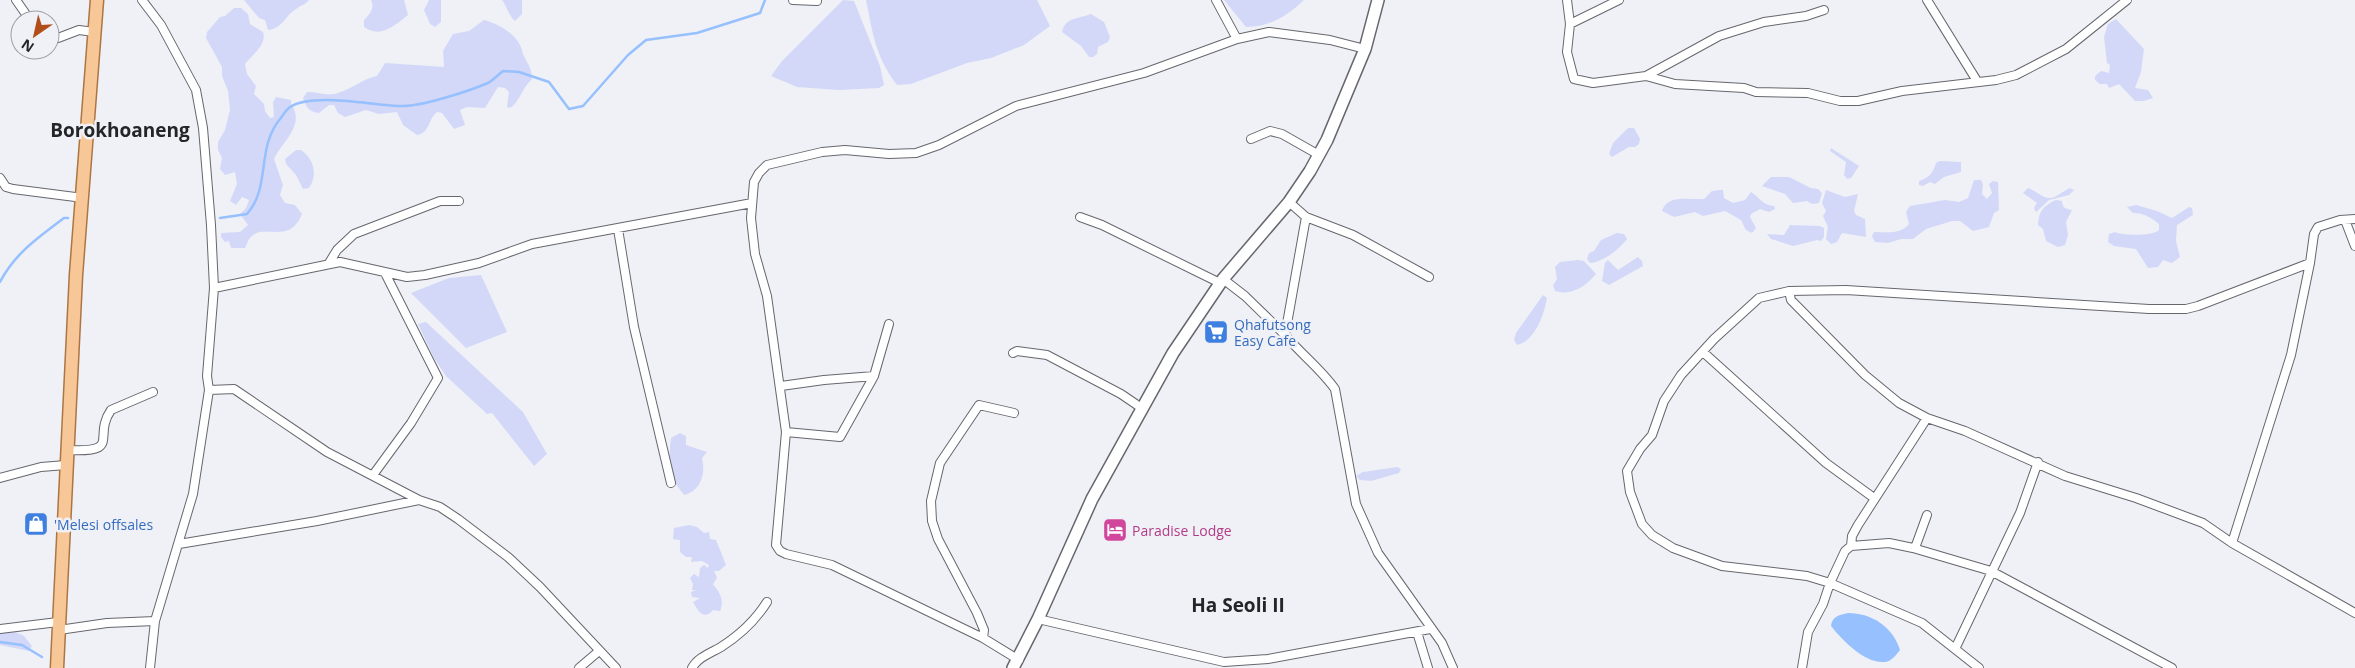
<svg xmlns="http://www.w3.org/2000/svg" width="2355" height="668" viewBox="0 0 2355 668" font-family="'Open Sans',sans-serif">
<rect width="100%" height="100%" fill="#eff1f7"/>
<!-- green -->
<path fill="#d3d8f8" d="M244 0H309C305 5 301 5 296 9 285 16 282 29 268 30L265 20 259 18Z
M371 0H404L408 15C395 25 381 39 364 27V20C370 14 375 8 371 0Z
M429 0H441V22L435 27 430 24 424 10Z
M502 0H522V14L515 21C509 16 507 7 502 0Z
M843 0 854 1 880 66 884 85 879 88 839 90 797 87 771 76 782 61Z
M866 0H1037L1050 26 1024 45 991 58 967 63 911 84 897 85C875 56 873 34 866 0Z
M1224 0H1304C1287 16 1270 27 1246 27Z
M234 8H241L248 14 250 24 263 32C267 45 253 54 245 64L247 74 256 86 254 94 264 104 265 111 270 118 274 117 273 102 276 97 291 100V104C306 125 282 142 274 159L283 185 280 195 285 203 295 205 302 214C289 246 265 222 251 237 248 239 247 245 245 248H231L229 241 225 242 221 237V233L240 232 248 225 240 214 246 208 249 200 242 197 236 205 230 201 237 184 235 172 225 175 220 169 222 158 218 150V142L225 130 230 110 228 91 222 76V67L206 38 207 32 220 17 225 16Z
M1091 14 1104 22 1110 37 1108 42 1098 47 1097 54 1093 57H1089L1081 46 1062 32C1065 17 1079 19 1091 14Z
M2116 19 2144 49 2141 72 2135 88 2148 90 2153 98 2144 101H2135L2119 84 2109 88 2107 84H2100L2095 80V76L2101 71 2109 73 2110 65 2107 63 2104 37 2108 24Z
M484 20C496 23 515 33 520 45 522 48 522 53 524 56 528 65 532 68 532 79 522 88 519 103 510 108L507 107 509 92 505 88 498 87 485 108 467 107 460 110 465 125 454 129 442 113 437 112C428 119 430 133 417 135L403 125 397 112 379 114 366 110 345 117 338 113 334 105H329L319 113C309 112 306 107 303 98L307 92C318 91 326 97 338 93 352 89 362 79 377 76L385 63 444 67 443 51 453 34 469 31Z
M1628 128H1634L1640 139 1639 144 1635 147H1629L1612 157 1609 154 1613 143Z
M1831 148 1859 166 1851 178 1847 179 1844 175 1846 162 1830 151Z
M296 150H301C314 159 318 175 309 188L303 189 296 175 286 164 285 159Z
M1940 161 1961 162V172L1944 177 1935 184 1930 182 1923 186 1919 185V181C1929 178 1933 173 1936 163Z
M1771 177H1789L1811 188 1818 189 1822 193 1819 203 1812 204 1807 201 1793 203 1785 194 1762 186Z
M1974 180H1981L1983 184 1982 194 1987 199 1992 193 1989 184 1993 181 1998 182 1999 210 1994 213 1989 227 1973 231 1960 221H1952L1926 229 1913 239H1901L1888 243 1875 242 1872 236 1874 232C1887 232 1900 235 1909 224L1906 212 1910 206 1945 200 1959 202 1968 198Z
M2028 188C2035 190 2043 199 2051 198 2056 197 2064 191 2070 188L2074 190 2069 195 2049 200 2036 212 2034 208 2037 203 2023 193Z
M1720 190H1723L1724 198 1733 203 1745 200 1751 192C1759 197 1764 206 1774 206L1775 209 1769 212 1760 209 1751 214 1750 217 1756 228 1752 233 1746 230 1741 220 1725 211 1703 216 1695 212 1674 217 1662 211C1667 194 1689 200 1704 199L1712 191Z
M1826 190 1845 197 1858 194 1854 211 1856 215 1865 219 1866 237 1842 233 1837 242 1831 244 1826 239 1828 227 1823 216 1826 211 1822 203Z
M2056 200 2062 201C2062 207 2065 209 2072 210L2066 222 2068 235 2065 245 2058 247 2046 241 2043 229 2038 225C2039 211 2043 206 2056 200Z
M2136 205 2157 211 2172 218 2189 207 2192 208 2193 215 2177 225 2176 241 2180 257 2172 263 2163 260 2158 267 2148 268 2136 249 2114 246 2108 242 2109 234 2115 232C2124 236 2152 236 2159 230V224C2150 217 2144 213 2133 213L2127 207Z
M1790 225 1820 226 1824 228V237L1821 241 1817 240 1793 246 1771 239 1767 234 1784 235Z
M1617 233 1624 234 1627 239C1620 249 1603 262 1590 263L1587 259 1589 253 1594 251 1601 240Z
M1638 257 1642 261 1643 266 1609 285 1602 281 1605 263 1608 260 1618 270Z
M1578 260 1584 261 1596 274C1585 287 1571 296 1555 291L1553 285 1557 279 1555 267 1560 262Z
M481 275 507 332 466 348 411 293 449 278Z
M1543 295 1547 298C1544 315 1535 341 1517 345L1514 340 1516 333Z
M426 322 523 412 547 454 534 466 492 413 487 414 446 376 434 358 418 324Z
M680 433 686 436V445L707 452 702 458C706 473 701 491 684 495L673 480 669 458 671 438Z
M1397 467 1401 469 1399 473 1371 481 1360 480 1356 476 1363 472Z
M689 525 697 527 704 533 709 532 710 539 716 540 726 565 719 571H714L717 578 713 584C719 592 725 599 720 611L713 610C704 621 698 611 693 602L700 598 692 597 691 592 696 590H692L693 584 690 578 694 574 699 577 700 568 704 565 708 568 709 565 702 561 691 562 692 557H686L680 552V540L673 539 674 528Z
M15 632 24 636 32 646 29 651 0 645V633Z"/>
<!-- water -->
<path fill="#96c0fe" d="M1848 613C1872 613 1893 627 1900 650 1896 655 1892 661 1885 662 1865 664 1842 640 1831 626 1832 616 1840 615 1848 613Z"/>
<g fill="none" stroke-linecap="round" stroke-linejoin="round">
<!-- stream -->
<path stroke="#96c0fe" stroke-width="2.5" d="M220 218 247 214C271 187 256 148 280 119 283 115 286 110 290 107 314 92 374 106 403 106 423 106 469 91 488 83 493 80 498 75 503 71L519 72 549 82 569 109 583 106 628 55 646 40 697 33 760 13 765 0
M0 282C15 253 39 237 64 218H68
M0 642 22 645 42 657"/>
<defs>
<path id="minor" d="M16 0 30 20
M793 0 817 1
M1216 0 1237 39
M1567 0 1570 24 1567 52 1574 79 1593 83 1646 76 1675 84 1744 88 1756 92 1808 93 1840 101H1858L1902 91 1996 80 2016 75 2066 49 2127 0
M1927 0 1977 81
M1570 24 1619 0
M50 34 58 38 79 30 94 32
M1646 76 1719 36 1764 22 1806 16 1824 10
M1251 139 1270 131 1282 134 1319 155
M0 178 6 187 13 189 83 198
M1289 202 1306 217 1285 335C1301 354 1321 369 1335 389L1356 504 1378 553 1442 643 1453 668
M1080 217 1102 225 1220 283
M1306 217 1353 235 1429 277
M2345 220 2355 246
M618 229 634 327 671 483
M329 263 337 250 354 234 440 201H459
M1223 279 1245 296 1285 335
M214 288 340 262 407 277 425 275 479 263 532 244 752 203
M1789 291 1791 300 1865 375 1899 403 1927 418 1965 431 2065 476 2136 498 2203 523 2232 543 2355 613
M1703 352 1826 463 1874 498
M1013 353 1017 351 1047 355 1121 394 1143 409
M781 386 824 380 874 376 889 324
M209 390 234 389 327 452 419 500 440 507 458 519 508 557 540 587 616 668
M786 432 840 437 874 376
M67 450C123 453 92 437 111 410L153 392
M373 475 411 423 438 378 385 273
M0 478 41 467 66 465
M2232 543 2291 355 2310 263
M179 544 317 521 419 500
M1851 546 1852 536 1858 525 1927 418
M1915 548 1927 515
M1038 619 1224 662 1268 659 1430 629
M0 629 58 622
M59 630 107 623 155 621 193 494 209 390 207 376 214 288 211 225 203 128 196 90 161 25 142 0
M1417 632 1428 668
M983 638 984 630 977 613 938 539 932 521 931 501 940 463 979 405 1014 413
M1955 649 2020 513 2038 462
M1019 660 983 638 832 565 786 554 780 551 776 545 786 432 767 296 755 254 751 218 754 182 759 173 767 165 822 152 845 150 889 154 916 153 939 145 1016 106 1144 73 1237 39 1269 32 1330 40 1365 49
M150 668 155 621
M579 668 599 651
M692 668C698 657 711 653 721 647 740 635 755 621 767 602
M1802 668 1808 632 1823 604 1830 583 1807 576 1722 566 1673 548 1652 535 1642 524 1630 492 1627 471 1640 449 1652 435 1664 401 1681 375 1714 339 1759 298 1789 291 1846 290 2149 309H2186L2198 306 2310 263 2314 234 2318 227 2340 220 2355 219
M1979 668 1922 623 1830 583 1845 551 1851 546 1889 543 1913 548 1991 571 2172 668"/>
<path id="secondary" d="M1013 668 1038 619 1092 499 1173 353 1223 279 1289 202 1310 171 1327 140 1365 49 1378 0"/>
<path id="primary" d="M57 668 76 275 97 0"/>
</defs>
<!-- minor casing -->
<use href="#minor" stroke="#66676d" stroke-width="10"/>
<!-- secondary casing -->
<use href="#secondary" stroke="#66676d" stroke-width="14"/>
<!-- primary casing -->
<use href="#primary" stroke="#ab7643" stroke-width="15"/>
<!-- minor -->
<use href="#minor" stroke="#fff" stroke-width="8"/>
<!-- secondary -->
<use href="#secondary" stroke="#fff" stroke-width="11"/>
<!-- primary -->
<use href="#primary" stroke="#f8c797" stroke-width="12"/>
</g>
<!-- icons -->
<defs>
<symbol id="supermarket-square" viewBox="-11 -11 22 22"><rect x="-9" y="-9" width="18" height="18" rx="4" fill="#3f7fe0" stroke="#eff1f7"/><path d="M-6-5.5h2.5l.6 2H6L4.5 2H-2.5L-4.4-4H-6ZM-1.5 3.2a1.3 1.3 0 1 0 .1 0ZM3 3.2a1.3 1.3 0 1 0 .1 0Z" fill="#fff"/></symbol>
<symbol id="shop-square" viewBox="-11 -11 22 22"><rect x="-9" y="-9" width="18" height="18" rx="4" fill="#3f7fe0" stroke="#eff1f7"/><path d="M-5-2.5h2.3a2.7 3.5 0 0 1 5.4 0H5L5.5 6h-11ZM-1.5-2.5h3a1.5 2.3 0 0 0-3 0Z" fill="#fff"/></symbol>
<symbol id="hotel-square" viewBox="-11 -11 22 22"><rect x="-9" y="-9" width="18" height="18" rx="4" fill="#d1479c" stroke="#eff1f7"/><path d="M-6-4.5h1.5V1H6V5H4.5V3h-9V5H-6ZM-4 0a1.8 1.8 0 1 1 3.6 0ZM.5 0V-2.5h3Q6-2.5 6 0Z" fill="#fff"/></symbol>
</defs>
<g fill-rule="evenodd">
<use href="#supermarket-square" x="1202" y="318" width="28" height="28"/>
<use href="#shop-square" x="22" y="510" width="28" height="28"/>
<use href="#hotel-square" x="1101" y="516" width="28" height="28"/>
</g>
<g text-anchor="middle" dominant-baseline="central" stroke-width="5" stroke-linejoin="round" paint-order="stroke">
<!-- shop labels -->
<g font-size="14" fill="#366cbe" stroke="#eff1f7" text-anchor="start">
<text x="1234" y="324">Qhafutsong<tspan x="1234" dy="16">Easy Cafe</tspan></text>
<text x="54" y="524">'Melesi offsales</text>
</g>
<!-- hotel labels -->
<g font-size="14" fill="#b23c85" stroke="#eff1f7" text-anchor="start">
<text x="1132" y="530">Paradise Lodge</text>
</g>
<!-- district labels -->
<g font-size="19" font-weight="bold" fill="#242527" stroke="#eff1f7">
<text x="120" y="130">Borokhoaneng</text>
<text x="1238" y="605">Ha Seoli II</text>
</g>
</g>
<!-- north arrow -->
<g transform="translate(35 35) rotate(214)"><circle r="24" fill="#eff1f7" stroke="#9e9fa4"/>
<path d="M0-4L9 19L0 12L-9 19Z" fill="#b14e19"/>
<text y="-8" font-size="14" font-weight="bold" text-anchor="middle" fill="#242527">N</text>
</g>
</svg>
